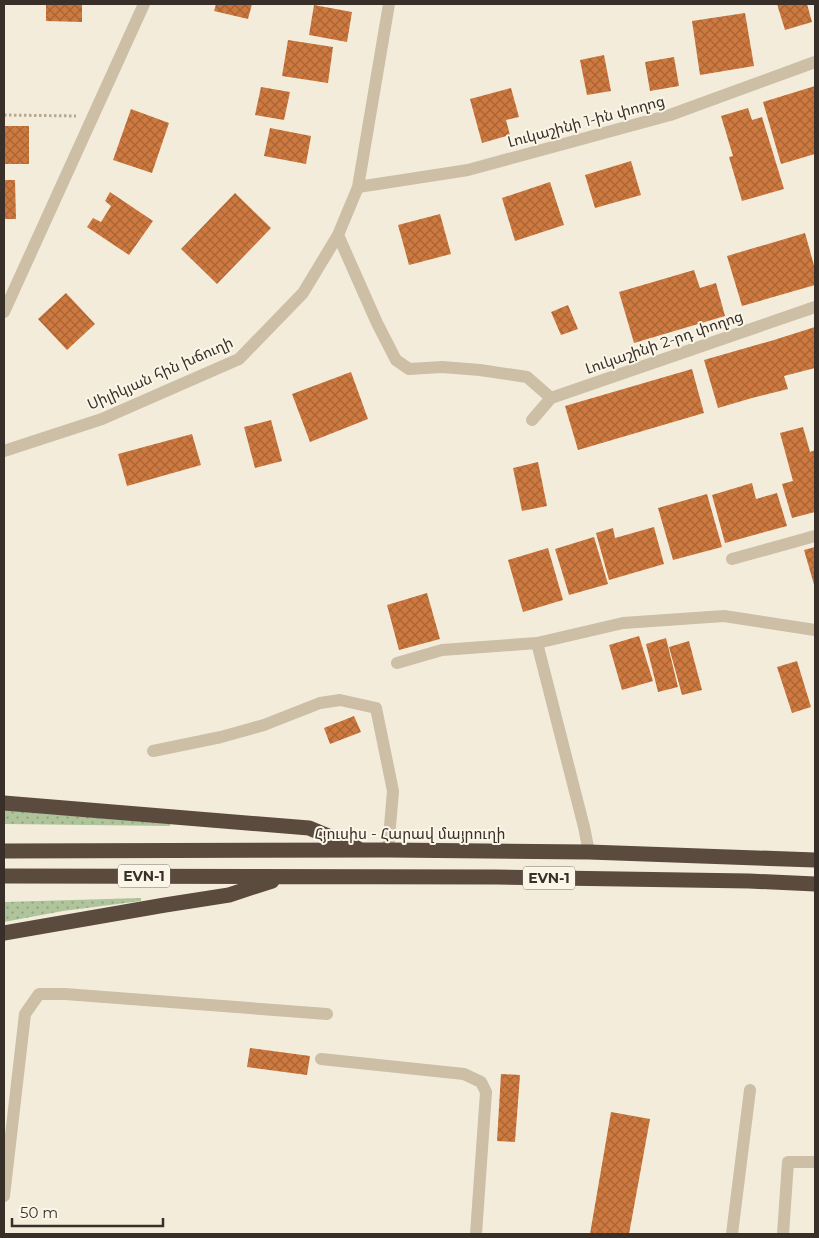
<svg xmlns="http://www.w3.org/2000/svg" width="819" height="1238" viewBox="0 0 819 1238" font-family="Montserrat,'Noto Sans Armenian',sans-serif">
<defs>
<pattern id="grass-dots" width="8" height="8" patternUnits="userSpaceOnUse" patternTransform="scale(1.25)"><rect width="8" height="8" fill="#afc49a"/><path d="M2 2h.1M6 6h.1" fill="none" stroke="#8fa07e" stroke-width="1.8" stroke-linecap="round"/></pattern>
<pattern id="building-cross-hatch" width="8" height="8" patternUnits="userSpaceOnUse" patternTransform="scale(1.25)"><rect width="8" height="8" fill="#ce793f"/><path d="M0 0l8 8M0 8l8-8" fill="none" stroke="#a86435"/></pattern>
</defs>
<rect width="100%" height="100%" fill="#f4ecdb"/>
<!-- grass -->
<path fill="url(#grass-dots)" d="M4 810 170 824V826L4 824Z
M141 898V901L63 911 4 922V902Z"/>
<!-- building -->
<path fill="url(#building-cross-hatch)" d="M46 4H82V22L46 21Z
M216 4H252L248 19 214 11Z
M777 4H807L812 22 785 30Z
M314 5 352 12 347 42 309 35Z
M745 13 754 66 700 75 692 21Z
M288 40 333 47 328 83 282 76Z
M604 55 611 91 587 95 580 60Z
M674 57 679 86 650 91 645 62Z
M815 86V154L781 164 763 102Z
M261 87 290 92 284 120 255 115Z
M511 88 519 117 506 120 510 135 482 143 470 99Z
M748 108 752 120 762 117 784 189 742 201 729 157 733 156 721 116Z
M131 109 169 123 152 173 113 160Z
M4 126H29V164H4Z
M270 128 311 136 306 164 264 156Z
M631 161 641 195 595 208 585 175Z
M4 180H15L16 219H4Z
M550 182 564 225 515 241 502 198Z
M110 192 153 221 129 255 87 227 93 218 101 222 111 206 105 201Z
M235 193 271 228 217 284 181 249Z
M440 214 451 254 409 265 398 225Z
M805 233 815 269V285L742 306 727 256Z
M694 270 700 288 716 283 725 316 634 343 619 292Z
M66 293 95 324 67 350 38 319Z
M568 305 578 329 561 335 551 312Z
M815 327V368L784 376 788 389 752 398 718 408 704 360 774 340Z
M692 369 704 413 578 450 565 406Z
M351 372 368 419 310 442 292 394Z
M271 420 282 461 255 468 244 427Z
M803 427 810 452 815 450V512L792 518 782 484 793 481 780 433Z
M192 434 201 465 127 486 118 454Z
M538 462 547 506 522 511 513 468Z
M752 483 756 499 777 493 787 526 725 543 712 495Z
M707 494 722 547 673 560 658 508Z
M654 527 664 564 609 580 596 533 613 528 615 538Z
M594 537 608 584 569 595 555 549Z
M815 547V588L804 550Z
M548 548 563 600 523 612 508 560Z
M427 593 440 639 399 650 387 605Z
M639 636 653 681 622 690 609 645Z
M666 638 678 687 658 692 646 644Z
M689 641 702 690 682 695 669 647Z
M797 661 811 707 792 713 777 667Z
M354 716 361 732 330 744 324 728Z
M250 1048 310 1056 307 1075 247 1067Z
M501 1074 520 1075 515 1142 497 1141Z
M611 1112 650 1119 629 1234H590Z"/>
<g fill="none" stroke-linecap="round" stroke-linejoin="round">
<!-- path -->
<path stroke="#b9a890" stroke-width="3" stroke-dasharray="2.5 2.5" stroke-linecap="butt" d="M4 115 76 116"/>
<!-- minor -->
<path stroke="#cdbea6" stroke-width="12" d="M358 187 468 170 670 115 815 62
M338 235 377 323 396 360 409 369 442 367 480 370 527 377 551 398
M4 312 144 4
M532 420 551 398 815 307
M4 451 102 419 239 359 303 293 338 235 358 187 389 4
M732 559 815 536
M537 643 584 827 589 852
M397 663 442 650 537 643 623 623 724 616 815 630
M153 751 221 737 264 725 320 703 340 700 376 708 393 791 388 850
M321 1059 464 1074 481 1082 486 1092 476 1234
M4 1196 25 1014 39 994H65L327 1014
M732 1234 750 1090
M783 1234 788 1162H815"/>
<!-- highway -->
<path stroke="#5a4b3e" stroke-width="15" d="M4 803 309 828 357 848
M4 851 388 850 589 852 815 860
M4 876 496 877 749 881 815 884
M4 933 165 905 229 895 272 881"/>
</g>
<g text-anchor="middle" dominant-baseline="central" stroke-width="4" stroke-linejoin="round" paint-order="stroke">
<!-- shield labels -->
<g fill="#fbf5e8" stroke="#726b62" stroke-width="1">
<rect x="118" y="864.5" width="52" height="23" rx="4"/>
<rect x="523" y="866.5" width="52" height="23" rx="4"/>
</g>
<g font-size="14" font-weight="bold" fill="#383028">
<text x="144" y="876">EVN-1</text>
<text x="549" y="878">EVN-1</text>
</g>
<!-- street labels -->
<g font-size="15" fill="#383028" stroke="#fbf5e8">
<text transform="translate(586 121) rotate(-15)">Լուկաշինի 1-ին փողոց</text>
<text transform="translate(664 342) rotate(-19)">Լուկաշինի 2-րդ փողոց</text>
<text transform="translate(160 373) rotate(-24)">Սիլիկյան հին խճուղի</text>
<text x="410" y="833">Հյուսիս - Հարավ մայրուղի</text>
</g>
</g>
<!-- border -->
<rect width="819" height="1238" fill="none" stroke="#383028" stroke-width="10"/>
<!-- scale -->
<path d="M12 1218v8h151v-8" fill="none" stroke="#383028" stroke-width="2.5"/>
<text x="20" y="1218" font-size="15" fill="#383028" stroke="#fbf5e8" stroke-width="4" paint-order="stroke">50 m</text>
</svg>
